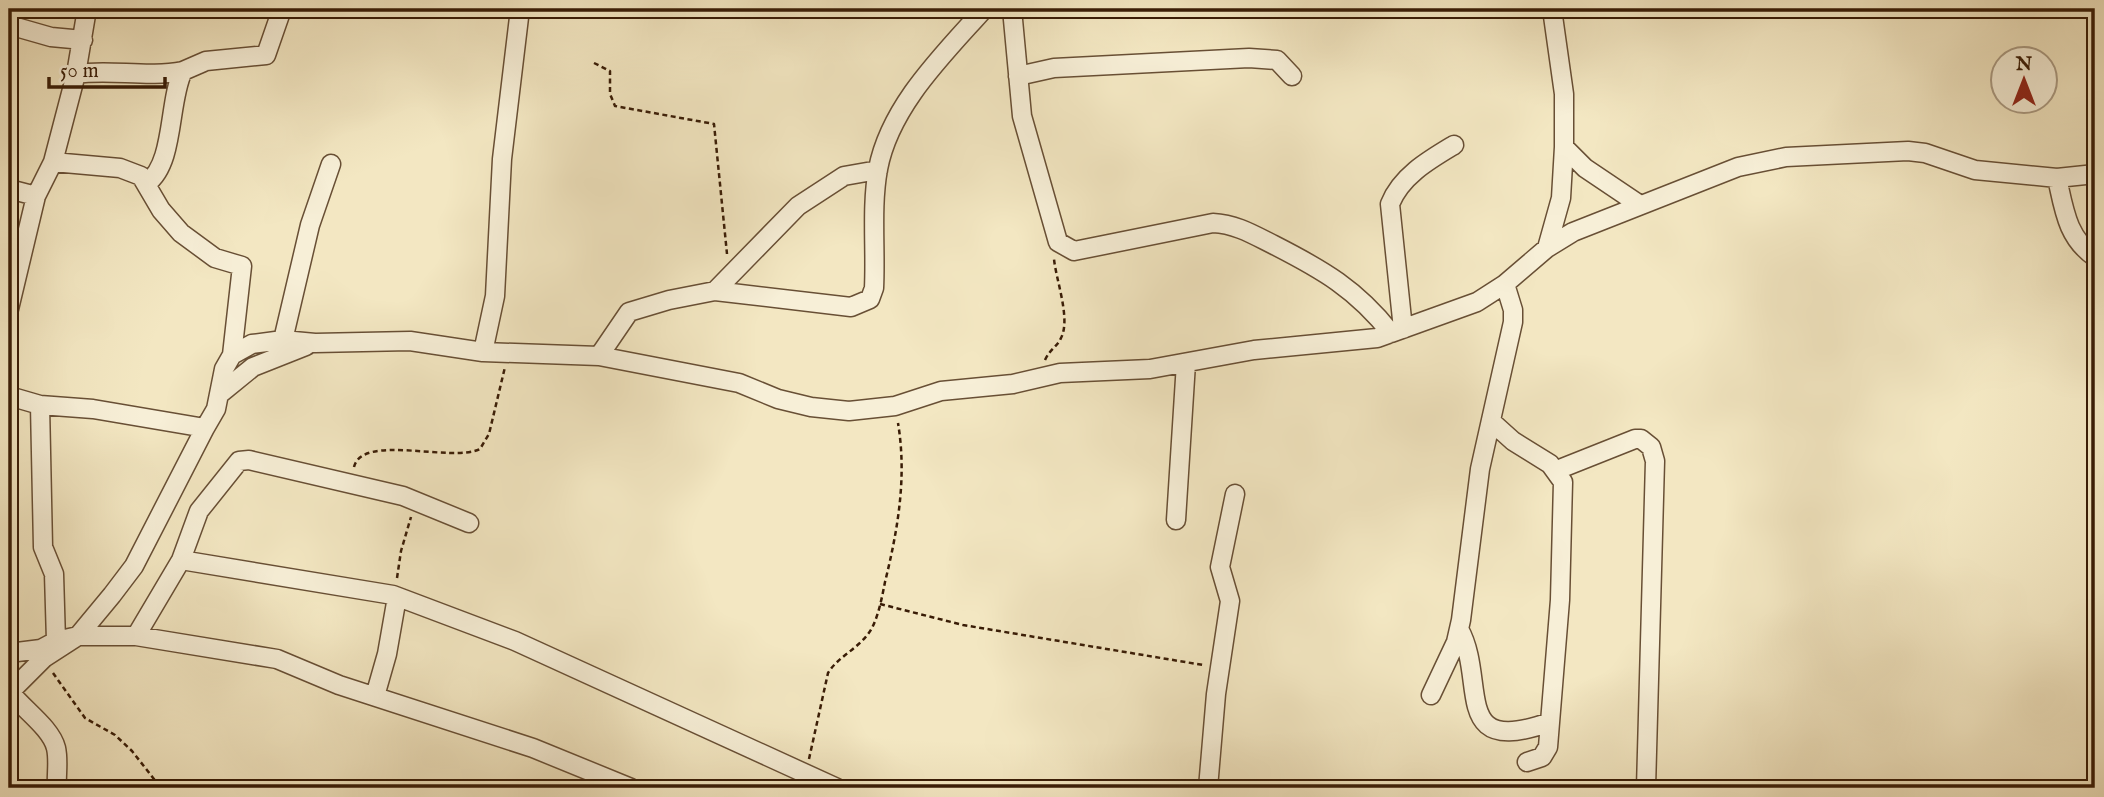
<svg xmlns="http://www.w3.org/2000/svg" width="2104" height="797" viewBox="0 0 2104 797" font-family="'IM FELL English',serif">
<rect width="100%" height="100%" fill="#f3e7c2"/>
<filter id="stains"><feTurbulence type="fractalNoise" baseFrequency=".00286" numOctaves="4"/><feColorMatrix values="0 0 0 0 .2 0 0 0 0 .09 0 0 0 0 .02 0 0 0 .5 -.17"/></filter>
<radialGradient id="worn" r=".72"><stop offset=".6" stop-color="#630" stop-opacity="0"/><stop offset="1" stop-color="#630" stop-opacity=".3"/></radialGradient>
<g fill="none" stroke-linecap="round" stroke-linejoin="round">
<defs>
<path id="minor" d="M1012 9 1022 116 1058 242 1074 251 1213 223C1236 224 1254 235 1274 245 1323 270 1356 289 1391 333
M1552 9 1564 94V147L1585 168 1640 205
M9 25 51 37 83 40
M76 74C111 69 148 78 183 71
M1018 76 1054 68 1249 58 1277 60 1292 76
M53 162 120 168 141 176 161 210 181 233 215 258 242 266 232 355
M2057 178C2064 209 2067 238 2095 257
M147 183C175 163 168 101 183 71L206 61 266 55 282 9
M9 189 36 196
M1547 248 1561 198 1564 147
M715 291 798 206 844 176 878 170
M9 309 36 196 53 162 76 74 87 9
M1403 329 1390 204C1401 176 1429 160 1454 145
M283 340 310 225 331 164
M483 352 495 296 502 159 520 9
M599 356 629 312 669 300 715 291 851 307 870 299 874 288C876 249 871 207 878 169 890 106 943 55 984 9
M221 393 253 367 306 346
M9 396 40 405 93 409 205 428 216 409 224 369 232 355 252 344 283 340 315 343 410 341 483 352 599 356 739 383 778 399 811 407 849 411 895 406 941 391 1013 384 1060 373 1150 369 1254 350 1377 338 1477 302 1505 284 1547 248 1573 232 1738 167 1786 157 1908 151 1925 153 1975 170 2057 178 2095 174
M40 405 43 547 54 574 56 641
M1493 423 1513 441 1550 464 1563 482 1560 600 1548 747 1542 757 1527 762
M1557 470 1635 439H1641L1651 447 1655 461 1646 788
M1176 520 1186 363
M181 560 393 595 515 641 837 788
M1459 629C1488 681 1449 758 1550 722
M136 636 181 560 199 511 239 461 249 460 403 496 469 523
M9 653 41 649 56 641 78 636H136L277 659 339 685 533 748 631 788
M10 692C24 710 51 728 56 748 59 761 56 775 57 788
M9 693 44 658 78 636 112 595 134 566 205 428
M1431 695 1456 642 1461 620 1480 469 1513 322V310L1505 284
M375 696 387 654 397 597
M1208 788 1216 694 1230 601 1220 567 1235 494"/>
</defs>
<!-- minor casing -->
<use href="#minor" stroke="#684f35" stroke-width="21"/>
<!-- path -->
<path stroke="#391c06" stroke-width="2.5" stroke-dasharray="5 3.5" stroke-linecap="butt" d="M594 63 610 71V94L615 106 714 124 727 254
M1045 360C1050 349 1057 347 1061 338 1071 319 1056 280 1054 259
M354 467C362 433 452 463 480 449L489 434 505 367
M397 578 401 551 411 517
M880 604 963 625 1203 665
M53 673 85 718 115 735 132 751 161 788
M809 759 828 673C839 655 861 648 872 628 879 614 882 597 885 582 898 529 907 477 898 423
M72 788H118
M2013 788V786"/>
<!-- minor -->
<use href="#minor" stroke="#f7efd7" stroke-width="18"/>
</g>
<!-- margin -->
<rect width="2104" height="797" fill="none" stroke="#f3e7c2" stroke-width="35"/>
<rect x="10" y="10" width="2083" height="776" fill="none" stroke="#391c06" stroke-width="3.5"/>
<rect x="18" y="18" width="2069" height="762" fill="none" stroke="#391c06" stroke-width="2"/>
<!-- north arrow -->
<g transform="translate(2024 80)"><circle r="33" fill="#f7efd7" stroke="#ab9b83" stroke-width="2"/>
<path d="M0-5L12 26L0 18L-12 26Z" fill="#8f2418"/>
<text y="-10" font-size="19" font-weight="bold" text-anchor="middle" fill="#391c06">N</text>
</g>
<!-- scale -->
<path d="M49 77v10h116v-10" fill="none" stroke="#391c06" stroke-width="3.5"/>
<text x="60" y="77" font-size="21" fill="#391c06" stroke="#f7efd7" stroke-width="5" paint-order="stroke">50 m</text>
<rect width="100%" height="100%" filter="url(#stains)"/>
<rect width="100%" height="100%" fill="url(#worn)"/>
</svg>
